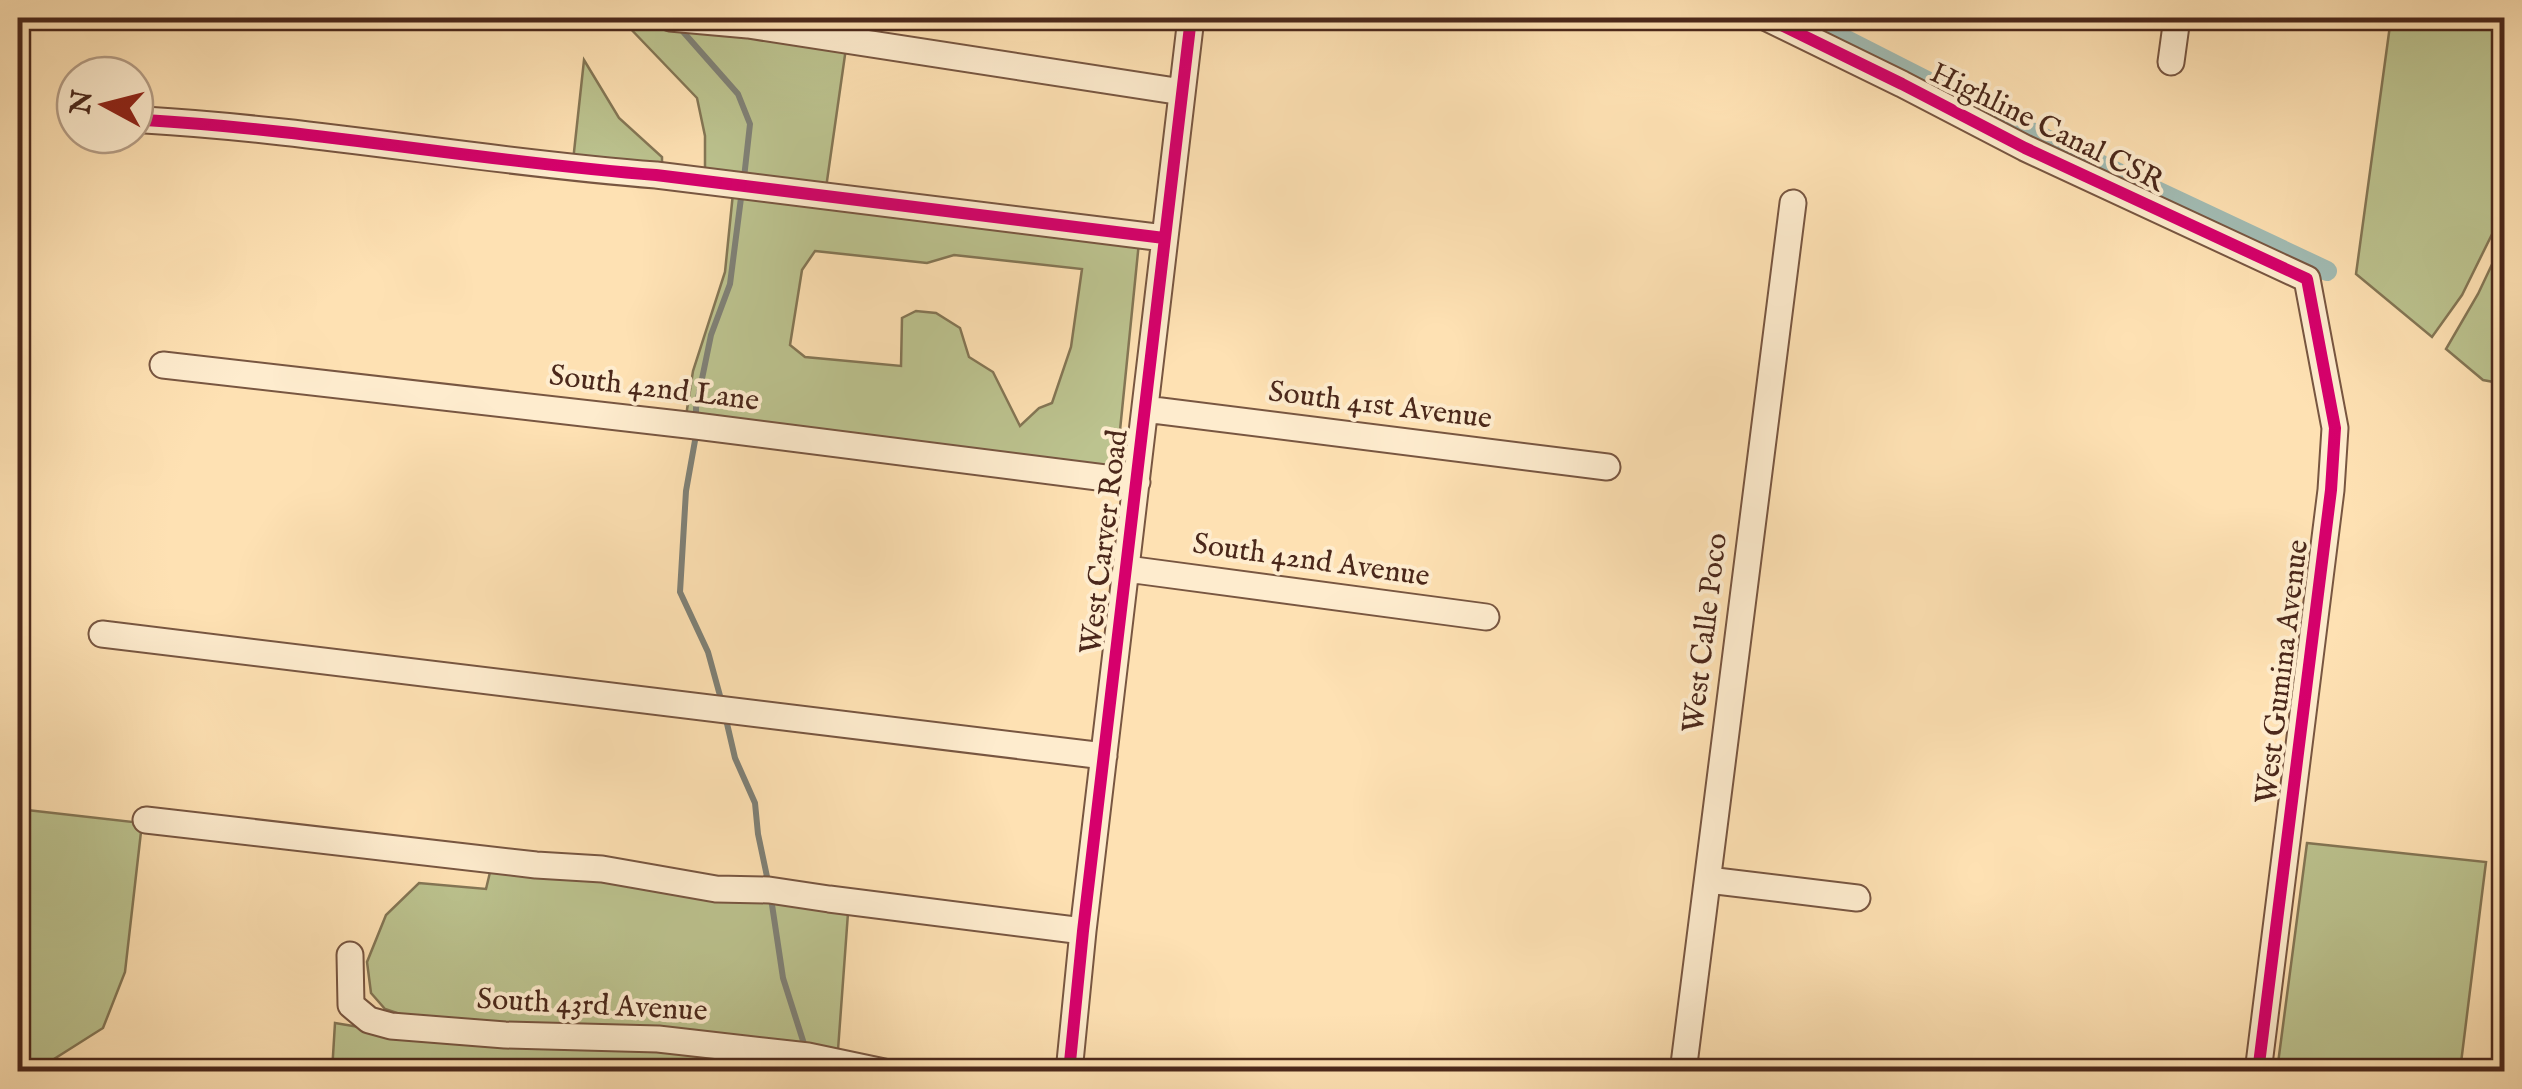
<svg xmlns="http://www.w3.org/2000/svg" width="2522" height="1089" viewBox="0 0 2522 1089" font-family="'IM FELL English',serif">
<rect width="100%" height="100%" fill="#fee1b3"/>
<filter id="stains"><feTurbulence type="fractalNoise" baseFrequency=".002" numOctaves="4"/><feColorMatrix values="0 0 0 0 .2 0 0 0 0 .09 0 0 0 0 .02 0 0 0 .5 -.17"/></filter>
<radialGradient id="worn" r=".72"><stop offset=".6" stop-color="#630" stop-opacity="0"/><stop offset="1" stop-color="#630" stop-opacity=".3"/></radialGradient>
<!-- green -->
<path fill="#bcc38f" stroke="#847655" stroke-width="2.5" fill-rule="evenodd" d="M2391 18H2504V210L2462 295 2432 337 2356 274Z
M625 23 743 29 846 48 826 188 705 171V136L697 98Z
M584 60 619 118 662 157V169L573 161Z
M733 193 1139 242 1116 470 686 416 693 371 725 272ZM815 251 927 263 954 255 1082 269 1071 347 1052 403 1039 408 1020 426 993 372 969 357 960 328 936 313 916 311 902 318 901 366 805 357 790 345 802 270Z
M2504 239V384L2483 380 2446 349 2478 294Z
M18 809 142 823 125 972 103 1028 35 1071 18 1072Z
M2307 843 2486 862 2460 1071H2277Z
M491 868 619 879 731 898 848 913 838 1050 418 1020 385 1009 371 993 367 962 386 915 419 883 486 889Z
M335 1023 413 1036 672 1049 852 1072H332Z"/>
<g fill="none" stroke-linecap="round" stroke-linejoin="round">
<!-- stream -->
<path stroke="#7f8177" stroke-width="6" d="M678 26 738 94 750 124 744 178
M696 422V408L711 335 730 284 742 190
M696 435 686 491 680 592 708 652 722 703
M725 715 735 758 755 803 758 834 769 886
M771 898 783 978 805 1047"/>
<!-- canal -->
<path stroke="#a2bcb4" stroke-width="20" d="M1803 18 1974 105 2327 271"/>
<defs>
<path id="minor" d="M670 18 748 25 1182 92
M1767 18 1902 84 2025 148 2307 279 2335 428 2331 490 2258 1072
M2171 62 2177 18
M145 120C316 130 485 162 656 175L1164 238
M163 365 696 426 1137 482
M1145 409 1607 467
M1127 569 1486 617
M102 634 1104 756
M146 820 536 865 602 869 716 889 769 890 829 899 1083 931
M1708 880 1857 898
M350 955 351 1005 369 1020 391 1026 505 1035 658 1039 808 1056 884 1072
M1069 1072 1083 931 1191 18
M1683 1072 1793 203"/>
</defs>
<!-- minor casing -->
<use href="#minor" stroke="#785641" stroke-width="29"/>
<!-- minor -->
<use href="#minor" stroke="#feecce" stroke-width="25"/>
<defs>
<path id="cycleway" d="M1767 18 1902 84 2025 148 2307 279 2335 428 2331 490 2258 1072
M145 120C316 130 485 162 656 175L1164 238
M1069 1072 1083 931 1191 18"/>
</defs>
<!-- cycleway casing -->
<use href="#cycleway" stroke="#feecce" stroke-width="19"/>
<!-- cycleway -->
<use href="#cycleway" stroke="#d6006c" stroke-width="12"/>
</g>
<g text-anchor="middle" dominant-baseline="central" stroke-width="8" stroke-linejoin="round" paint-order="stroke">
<!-- street labels -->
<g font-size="30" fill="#4b281b" stroke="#feecce">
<text transform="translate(2047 128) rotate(26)">Highline Canal CSR</text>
<text transform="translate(654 389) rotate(7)">South 42nd Lane</text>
<text transform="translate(1380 406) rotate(7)">South 41st Avenue</text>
<text transform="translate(1105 542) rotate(-83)">West Carver Road</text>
<text transform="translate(1311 561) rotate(8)">South 42nd Avenue</text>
<text transform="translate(1706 633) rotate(-83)">West Calle Poco</text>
<text transform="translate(2283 672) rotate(-83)">West Gumina Avenue</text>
<text transform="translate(592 1006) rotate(3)">South 43rd Avenue</text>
</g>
</g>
<!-- margin -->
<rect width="2522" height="1089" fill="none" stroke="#fee1b3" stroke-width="60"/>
<rect x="20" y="20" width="2482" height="1049" fill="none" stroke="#4b281b" stroke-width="5"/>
<rect x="30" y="30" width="2462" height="1029" fill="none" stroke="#4b281b" stroke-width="2.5"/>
<!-- north arrow -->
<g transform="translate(105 105) rotate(277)"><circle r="48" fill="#feecce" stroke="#b69e86" stroke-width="2.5"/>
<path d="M0-8L18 38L0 25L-18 38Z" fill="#8f2418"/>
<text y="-15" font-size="28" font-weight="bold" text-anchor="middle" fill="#4b281b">N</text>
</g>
<rect width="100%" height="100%" filter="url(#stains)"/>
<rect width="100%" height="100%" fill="url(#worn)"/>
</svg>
